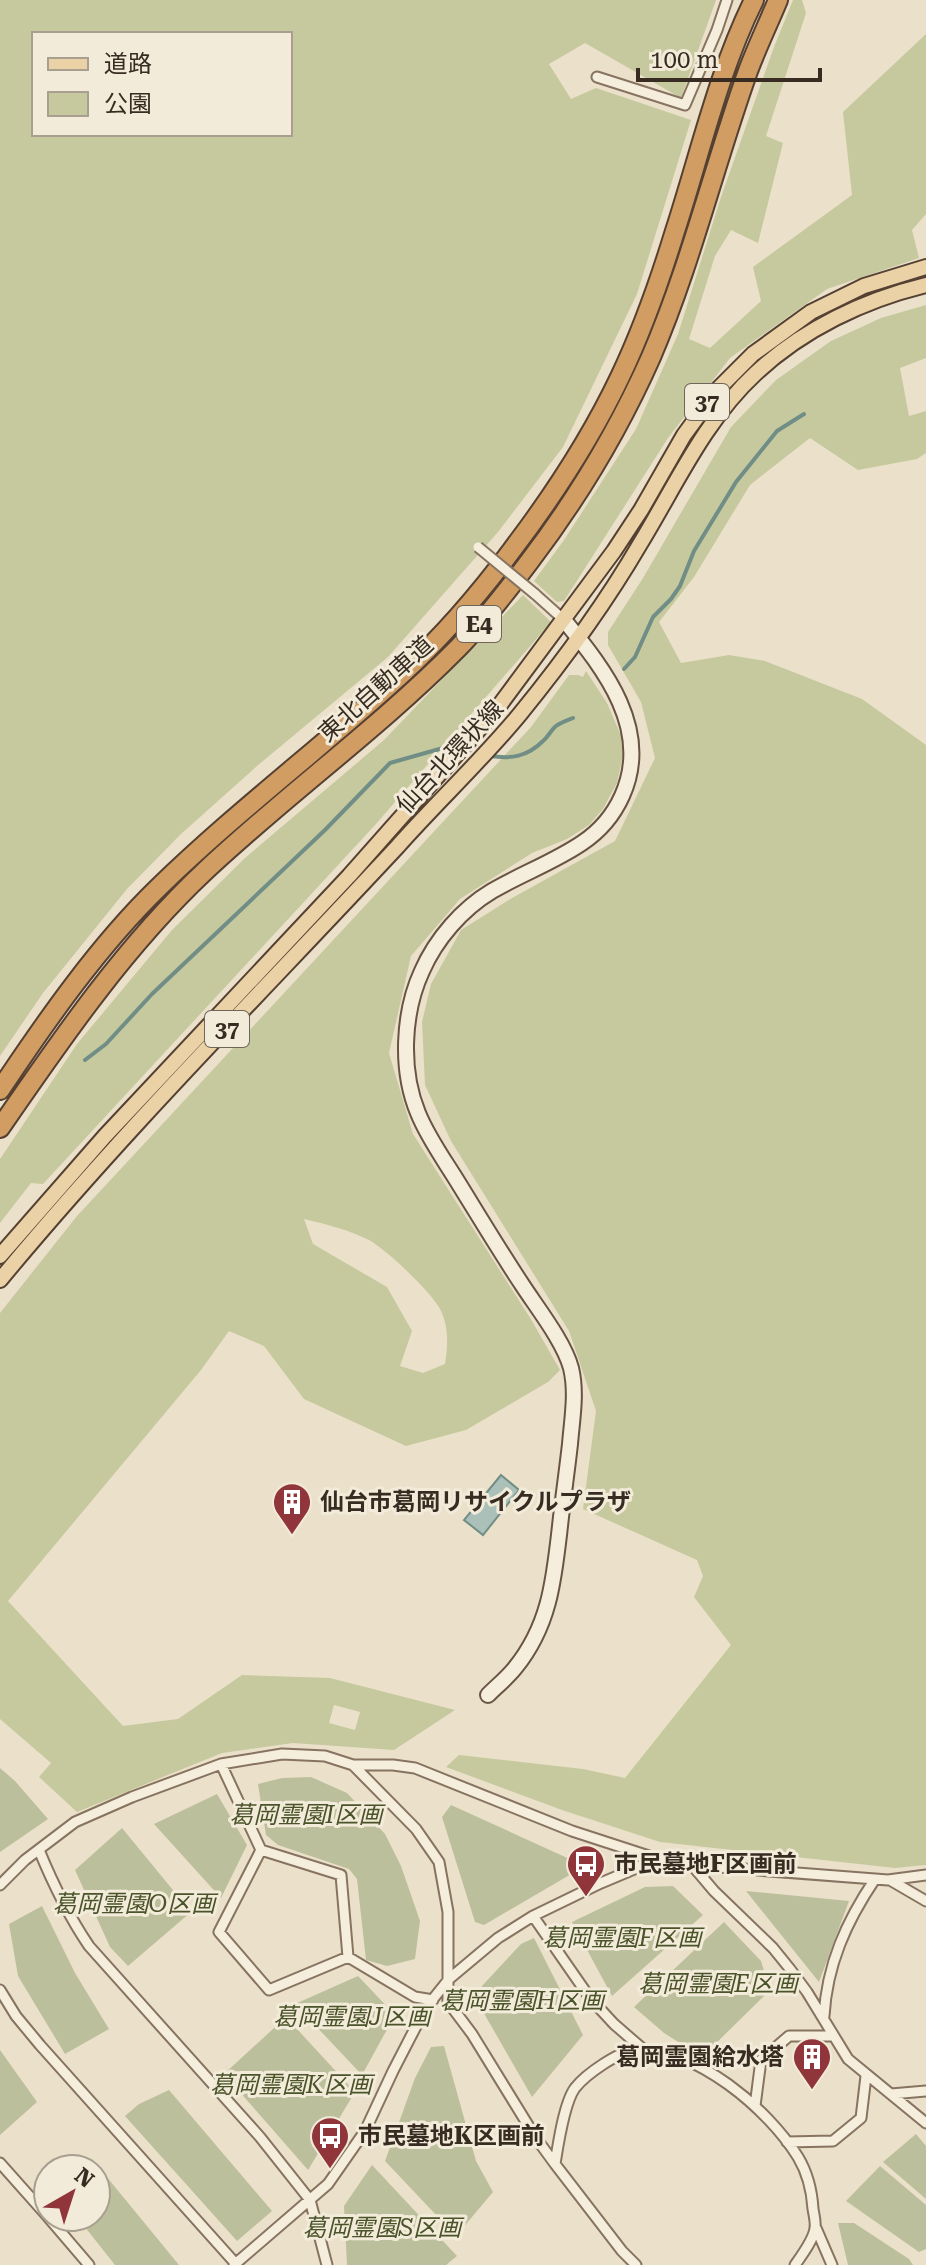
<svg xmlns="http://www.w3.org/2000/svg" width="926" height="2265" viewBox="0 0 926 2265" font-family="'Roboto Serif','Noto Sans JP',serif">
<rect width="100%" height="100%" fill="#ebe0ca"/>
<!-- green -->
<path fill="#c6c99e" fill-rule="evenodd" d="M0 0H716L681 98 585 43 549 64 571 99 596 88 691 120 637 294 563 447 498 532 388 657 257 766 181 834 127 889 43 993 0 1056ZM34 34H290V134H34Z
M793 0H802L806 13 766 136 783 143 758 243 731 230 715 256 689 339 710 348 761 301 753 267 852 195 843 112 926 34V214L912 230 919 258 827 289 730 358 668 438 564 601 557 602 534 581 564 540 636 429 678 334 721 197 774 47Z
M926 305V358L900 368 909 416 926 411V453L917 459 858 470 810 438 750 485 694 577 659 622 681 663 729 655 765 661 862 699 926 745V1865L895 1868 660 1842 562 1810 446 1767 459 1755 583 1769 625 1778 731 1645 694 1597 703 1576 697 1560 583 1509 596 1411 569 1331 451 1141 425 1085 422 1022 431 984 461 930 512 898 615 841 655 758 641 702 608 645V632L643 578 731 427 776 380 831 341 881 318Z
M523 595 551 622 376 824 43 1184 31 1183 0 1223V1159L77 1044 172 930 245 858 384 740Z
M586 671 607 703 622 738 623 755 617 783 603 809 589 825 567 839 532 853 460 899 411 956 389 1053 413 1134 532 1321 560 1370 548 1382 466 1430 406 1446 304 1399 264 1346 229 1331 201 1370 8 1601 123 1726 178 1719 242 1675 330 1678 455 1710 394 1750 293 1743 222 1753 77 1812 39 1777 51 1763 0 1719V1313L77 1216 531 727 569 675H578L583 677ZM304 1219C326 1224 349 1230 369 1240 387 1250 431 1292 440 1309 449 1326 448 1346 445 1364L423 1373 400 1366 412 1331 387 1287 313 1244ZM334 1705 360 1712 355 1730 329 1723Z"/>
<!-- cemetery -->
<path fill="#bcbf9c" d="M0 1768 15 1781 48 1819 0 1852Z
M311 1777 347 1793 385 1834 401 1866 420 1921 415 1959 387 1966 366 1960 357 1879 349 1869 278 1845 266 1835 258 1784 282 1778Z
M217 1794 247 1845 221 1898 154 1824Z
M451 1805 585 1866 484 1925 475 1922 442 1817Z
M122 1828 191 1912 128 1966 110 1947 75 1870Z
M673 1886 703 1915 612 1996 572 1922 645 1887Z
M746 1891 849 1901 819 1982Z
M42 1906 75 1973 109 2029 65 2054 18 1976 9 1924Z
M724 1922 761 1961 770 1990 702 2057 664 2033 634 2007Z
M534 1938 583 2035 532 2097 478 2003 482 1986 521 1944Z
M358 1976 395 2015 362 2075 295 2004Z
M286 2017 355 2092 308 2170 224 2074Z
M444 2046 476 2161 493 2192 456 2236 385 2161 415 2078 431 2047Z
M0 2050 37 2102 0 2135Z
M169 2090 272 2211 237 2241 125 2116 139 2104Z
M916 2134 926 2146V2199L883 2162Z
M92 2159 179 2265H115L77 2217H96V2169H78Z
M372 2165 457 2256 446 2265H347L344 2206Z
M880 2166 926 2205V2249L919 2252 846 2201Z
M838 2223H854L909 2259 913 2265H848Z"/>
<!-- water -->
<path fill="#aac0b9" stroke="#718e86" stroke-width="2" d="M501 1475 519 1490 483 1535 464 1520Z"/>
<g fill="none" stroke-linecap="round" stroke-linejoin="round">
<!-- stream -->
<path stroke="#718e86" stroke-width="4" d="M624 669 635 657 653 617 671 599 680 586 694 551 736 482 777 431 804 414
M490 756C511 759 527 757 543 741 548 737 551 730 556 726 560 723 568 720 573 718
M85 1060 106 1044 152 994 325 830 390 763 443 748 457 750"/>
<defs>
<path id="street" d="M597 77 685 105 717 30 727 0
M535 594 564 620
M221 1764 261 1850 341 1875 348 1957 415 1997 433 2000
M353 1765 416 1829 439 1862 448 1912V2002L472 2034 536 2138 555 2164 622 2251 636 2265
M39 1850C53 1884 68 1915 89 1946L260 2137 310 2200 327 2265
M261 1850 219 1932 269 1990 348 1957
M692 1865 714 1891 773 1948 790 1969 807 1992 848 2059 926 2123
M890 1880 926 1901
M0 1885 25 1860 75 1822 132 1797 221 1764 282 1754 325 1756 353 1765H393L415 1768 572 1831 658 1859 692 1865 888 1880 926 1875
M533 1916 590 1998 614 2024 644 2050
M0 1990 16 2016 40 2045 236 2264
M824 2016C827 1965 846 1922 875 1879
M891 2094 926 2091
M755 2106 761 2060 789 2036H832
M787 2142 833 2141 861 2118 866 2076
M0 2163 48 2217
M555 2164C558 2145 564 2103 575 2088 586 2074 619 2051 636 2050 696 2047 768 2109 798 2157 807 2172 812 2192 813 2209 814 2215 816 2222 815 2228 814 2239 802 2255 795 2265
M48 2217 89 2265
M816 2228 832 2265
M234 2265 328 2184 365 2131 393 2071 425 2009 449 1979 498 1938 533 1916 601 1883 658 1859"/>
<path id="secondary" d="M488 1695C497 1686 507 1678 515 1668 550 1625 554 1579 560 1526 563 1498 567 1471 570 1444 572 1419 577 1393 571 1368 564 1342 538 1309 523 1286 501 1253 480 1218 459 1184 445 1161 428 1138 418 1113 400 1070 403 1012 422 971 436 939 462 909 492 891 521 874 554 862 582 843 600 831 613 816 622 796 652 730 605 670 564 620"/>
<path id="primary" d="M0 1256 105 1136 349 876 496 710 614 551 641 510 684 435 717 390 753 354 811 312 864 286 926 267
M0 1280C125 1129 265 989 398 846 437 802 483 759 520 714 564 660 605 604 640 544 676 485 704 421 756 373 803 329 864 300 926 285"/>
<path id="highway" d="M0 1090C46 1021 99 945 159 887 237 811 324 746 404 672 444 635 480 593 512 550 553 496 591 438 620 377 642 331 660 280 675 231 700 154 718 73 754 0
M0 1128C62 1038 125 946 205 871 287 794 379 728 458 648 484 621 507 591 529 562 577 499 619 429 651 357 691 264 714 166 748 71 757 47 768 24 778 0"/>
</defs>
<!-- street casing -->
<use href="#street" stroke="#867360" stroke-width="13"/>
<!-- secondary casing -->
<use href="#secondary" stroke="#685443" stroke-width="18"/>
<!-- primary casing -->
<use href="#primary" stroke="#554133" stroke-width="18"/>
<!-- highway casing -->
<use href="#highway" stroke="#554133" stroke-width="22"/>
<!-- street -->
<use href="#street" stroke="#f6eedd" stroke-width="9"/>
<!-- secondary -->
<use href="#secondary" stroke="#f6eedd" stroke-width="14"/>
<!-- primary -->
<use href="#primary" stroke="#ead2a6" stroke-width="14"/>
<!-- highway -->
<use href="#highway" stroke="#d29d63" stroke-width="18"/>
<defs>
<path id="street-bridge" d="M478 547 535 594"/>
</defs>
<!-- street-bridge casing -->
<use href="#street-bridge" stroke="#867360" stroke-width="13" stroke-linecap="butt"/>
<!-- street-bridge -->
<use href="#street-bridge" stroke="#f6eedd" stroke-width="9"/>
</g>
<!-- icons -->
<defs>
<symbol id="building-pin" viewBox="-11 -11 22 30"><path d="M0 17L-7.5 6A9.5 9.5 0 1 1 7.5 6Z" fill="#903539" stroke="#f3ebd9"/><path d="M-4-6H4V6H1V3H-1V6H-4ZM-2.5-4.3h1.7v1.8h-1.7ZM.8-4.3h1.7v1.8H.8ZM-2.5-1h1.7V.8h-1.7ZM.8-1h1.7V.8H.8Z" fill="#fff"/></symbol>
<symbol id="bus-pin" viewBox="-11 -11 22 30"><path d="M0 17L-7.5 6A9.5 9.5 0 1 1 7.5 6Z" fill="#903539" stroke="#f3ebd9"/><path d="M-5-6H5V4H4V6H2V4H-2V6H-4V4H-5ZM-3.5-4V0h7V-4ZM-3.5 1.2v1.5H-2V1.2ZM2 1.2v1.5H3.5V1.2Z" fill="#fff"/></symbol>
</defs>
<g fill-rule="evenodd">
<use href="#building-pin" x="270" y="1480" width="44" height="60"/>
<use href="#bus-pin" x="564" y="1842" width="44" height="60"/>
<use href="#building-pin" x="790" y="2035" width="44" height="60"/>
<use href="#bus-pin" x="308" y="2114" width="44" height="60"/>
</g>
<g text-anchor="middle" dominant-baseline="central" stroke-width="6" stroke-linejoin="round" paint-order="stroke">
<!-- shield labels -->
<g fill="#f3ebd9" stroke="#706559" stroke-width="2">
<rect x="685" y="384" width="44" height="36" rx="6"/>
<rect x="457" y="606" width="44" height="36" rx="6"/>
<rect x="205" y="1011" width="44" height="36" rx="6"/>
</g>
<g font-size="22" font-weight="bold" fill="#382c22">
<text x="707" y="402">37</text>
<text x="479" y="624">E4</text>
<text x="227" y="1029">37</text>
</g>
<!-- street labels -->
<g font-size="24" fill="#382c22" stroke="#f3ebd9">
<text transform="translate(376 689) rotate(-42)">東北自動車道</text>
<text transform="translate(450 757) rotate(-47)">仙台北環状線</text>
</g>
<!-- poi labels -->
<g font-size="24" font-weight="bold" fill="#382c22" stroke="#f3ebd9" text-anchor="start">
<text x="320" y="1502">仙台市葛岡リサイクルプラザ</text>
<text x="614" y="1864">市民墓地F区画前</text>
<text x="784" y="2057" text-anchor="end">葛岡霊園給水塔</text>
<text x="358" y="2136">市民墓地K区画前</text>
</g>
<!-- park labels -->
<g font-size="24" font-style="italic" fill="#4a532a" stroke="#f3ebd9">
<text x="306" y="1815">葛岡霊園I区画</text>
<text x="134" y="1904">葛岡霊園O区画</text>
<text x="622" y="1938">葛岡霊園F区画</text>
<text x="718" y="1984">葛岡霊園E区画</text>
<text x="522" y="2001">葛岡霊園H区画</text>
<text x="352" y="2017">葛岡霊園J区画</text>
<text x="291" y="2085">葛岡霊園K区画</text>
<text x="382" y="2228">葛岡霊園S区画</text>
</g>
</g>
<!-- legend -->
<rect x="32" y="32" width="260" height="104" fill="#f3ebd9" stroke="#a89f90" stroke-width="2"/>
<rect x="48" y="58" width="40" height="12" fill="#ead2a6" stroke="#a89f90" stroke-width="2"/>
<text x="104" y="72" font-size="24" fill="#382c22">道路</text>
<rect x="48" y="92" width="40" height="24" fill="#c6c99e" stroke="#a89f90" stroke-width="2"/>
<text x="104" y="112" font-size="24" fill="#382c22">公園</text>
<!-- north arrow -->
<g transform="translate(72 2193) rotate(39)"><circle r="38" fill="#f3ebd9" stroke="#a89f90" stroke-width="2"/>
<path d="M0-6L14 30L0 20L-14 30Z" fill="#903539"/>
<text y="-12" font-size="22" font-weight="bold" text-anchor="middle" fill="#382c22">N</text>
</g>
<!-- scale -->
<path d="M638 68v12h182v-12" fill="none" stroke="#382c22" stroke-width="4"/>
<text x="650" y="68" font-size="24" fill="#382c22" stroke="#f3ebd9" stroke-width="6" paint-order="stroke">100 m</text>
</svg>
